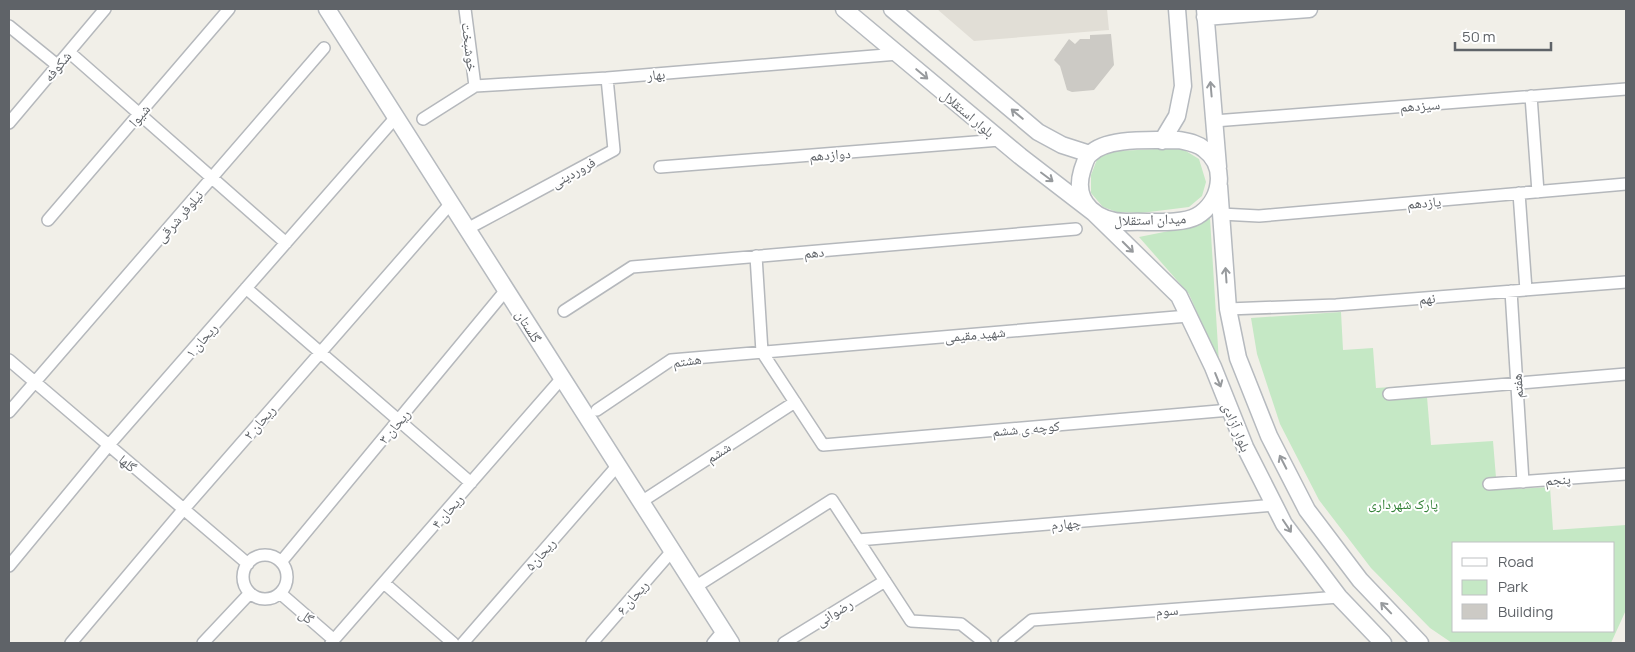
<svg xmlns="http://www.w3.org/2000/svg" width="1635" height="652" viewBox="0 0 1635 652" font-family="Manrope,'Noto Naskh Arabic',sans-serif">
<rect width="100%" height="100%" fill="#f1efe8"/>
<!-- education -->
<path fill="#e1ded6" d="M937 9H1107L1109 30 974 41Z"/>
<!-- green -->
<path fill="#c5e8c5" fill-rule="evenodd" d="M1181 148 1199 159 1206 182 1202 196 1189 207 1141 213 1117 212 1103 207 1091 193V175L1098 157 1116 151Z
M1210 218 1219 363 1189 294 1139 237 1174 230Z
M1341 312 1343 350 1373 348 1376 388 1426 385 1431 445 1493 441 1497 490 1550 487 1553 530 1626 525V610L1611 643H1452L1430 628 1371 568 1319 500 1280 424 1257 354 1251 318ZM1454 543H1614V631H1454Z"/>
<!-- building -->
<path fill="#cccac5" d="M1111 34 1114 65 1094 90 1072 92 1067 90 1060 66 1054 60 1069 39 1075 44 1080 39H1090V35Z"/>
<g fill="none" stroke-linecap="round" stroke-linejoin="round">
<defs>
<path id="street" d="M465 9 475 86
M9 26 57 65
M69 52 286 243
M1531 96 1538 192
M423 119 475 86 607 78 898 54
M1214 121 1626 89
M9 123 105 9
M660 167 1000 140
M1519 193 1526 290
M1221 214 1259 216 1626 184
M48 220 229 9
M467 229 614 150 607 78
M756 256 762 352 823 445 1230 410
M246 288 471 483
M1511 291 1523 482
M1228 309 1336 305 1626 282
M564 311 632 267 1076 229
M9 360 248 564
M1389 394 1626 374
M597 410 671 360 1188 316
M9 412 324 48
M1489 484 1626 474
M641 502 795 402
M858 540 1275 505
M243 577a22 22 0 1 1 44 0a22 22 0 1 1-44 0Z
M281 562 506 290
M9 566 108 446 396 117
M384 583 453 643
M695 587 832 500 911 621 961 624 985 643
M280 593 334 640
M71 643 183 510 451 203
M203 643 250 593
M331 643 562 378
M463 643 618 465
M592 643 672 551
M713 643 723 631
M784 643 885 581
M1004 643 1032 620 1339 597"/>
<path id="secondary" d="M327 9 731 643
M844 9 1020 156 1094 213 1179 296 1213 367 1245 447 1284 524 1339 597 1383 643
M892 9 1038 132 1062 145 1090 154
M1205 9 1218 167
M1205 17 1309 9
M1179 140C1188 142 1197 143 1204 149 1228 167 1221 202 1197 216 1181 225 1148 221 1129 222 1099 223 1072 204 1082 171 1084 165 1086 157 1090 154 1108 136 1155 141 1179 140Z
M1162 141 1177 116 1183 86 1177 9
M1219 186 1228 309 1238 358 1269 436 1307 510 1360 580 1420 643"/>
</defs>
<!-- street casing -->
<use href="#street" stroke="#b5b8bc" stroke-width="14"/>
<!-- secondary casing -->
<use href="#secondary" stroke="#b6babf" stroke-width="19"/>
<!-- street -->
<use href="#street" stroke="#fff" stroke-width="11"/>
<!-- secondary -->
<use href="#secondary" stroke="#fff" stroke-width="16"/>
</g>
<!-- one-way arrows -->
<defs><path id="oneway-shaft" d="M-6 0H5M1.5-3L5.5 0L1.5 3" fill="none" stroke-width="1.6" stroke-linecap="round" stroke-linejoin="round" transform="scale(1.25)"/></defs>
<g stroke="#979a9d">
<use href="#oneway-shaft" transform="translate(922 74) rotate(40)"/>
<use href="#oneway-shaft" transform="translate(1211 89) rotate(-95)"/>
<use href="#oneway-shaft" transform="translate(1017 114) rotate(-140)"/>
<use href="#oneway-shaft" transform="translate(1047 177) rotate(37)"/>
<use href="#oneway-shaft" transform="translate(1128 247) rotate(45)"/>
<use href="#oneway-shaft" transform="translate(1226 275) rotate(-94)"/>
<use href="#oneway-shaft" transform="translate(1218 380) rotate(68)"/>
<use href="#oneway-shaft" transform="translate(1283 462) rotate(-117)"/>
<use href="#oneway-shaft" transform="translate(1287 526) rotate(56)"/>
<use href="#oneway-shaft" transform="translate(1386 608) rotate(-134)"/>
</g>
<g text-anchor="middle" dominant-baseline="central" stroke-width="4" stroke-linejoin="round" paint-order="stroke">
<!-- street labels -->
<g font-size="14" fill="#5f6368" stroke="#fff">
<text transform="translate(470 47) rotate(83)">خوشبخت</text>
<text transform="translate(57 66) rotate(-50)">شکوفه</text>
<text transform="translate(656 74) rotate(-5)">بهار</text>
<text transform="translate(1420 105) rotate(-4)">سیزدهم</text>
<text transform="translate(968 113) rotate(40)">بلوار استقلال</text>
<text transform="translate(139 115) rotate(-49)">شیوا</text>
<text transform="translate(830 154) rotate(-4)">دوازدهم</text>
<text transform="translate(573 172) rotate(-29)">فروردینی</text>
<text transform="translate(1424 202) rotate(-5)">یازدهم</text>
<text transform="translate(179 216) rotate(-49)">نیلوفر شرقی</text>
<text transform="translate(1150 219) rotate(-2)">میدان استقلال</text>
<text transform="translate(814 252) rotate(-5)">دهم</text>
<text transform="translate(1427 298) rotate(-5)">نهم</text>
<text transform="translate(529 326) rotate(58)">گلستان</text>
<text transform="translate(975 334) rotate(-5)">شهید مقیمی</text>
<text transform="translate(201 340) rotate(-49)">ریحان ۱</text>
<text transform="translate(687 360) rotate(-8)">هشتم</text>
<text transform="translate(1517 386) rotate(-94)">هفتم</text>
<text transform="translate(259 422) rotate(-49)">ریحان ۲</text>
<text transform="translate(394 426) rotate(-50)">ریحان ۳</text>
<text transform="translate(1237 427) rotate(67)">بلوار آزادی</text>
<text transform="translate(1026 428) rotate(-5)">کوچه ی ششم</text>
<text transform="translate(718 452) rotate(-33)">ششم</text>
<text transform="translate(128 463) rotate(41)">گلها</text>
<text transform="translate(1558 479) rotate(-4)">پنجم</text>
<text transform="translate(447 511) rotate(-49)">ریحان ۴</text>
<text transform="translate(1066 523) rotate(-5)">چهارم</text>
<text transform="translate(540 554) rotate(-49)">ریحان۵</text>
<text transform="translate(632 597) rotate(-49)">ریحان ۶</text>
<text transform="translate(1167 610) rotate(-4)">سوم</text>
<text transform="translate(834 612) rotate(-31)">رضوانی</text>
<text transform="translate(307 616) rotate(41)">گل</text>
</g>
<!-- park labels -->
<g font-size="14" fill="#348238" stroke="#fff">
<text x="1403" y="503">پارک شهرداری</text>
</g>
</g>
<!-- border -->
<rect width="1635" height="652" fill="none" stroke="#5f6368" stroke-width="20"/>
<!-- legend -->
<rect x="1452" y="542" width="162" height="90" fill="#ffffff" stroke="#bfc1c3"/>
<rect x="1462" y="558" width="25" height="8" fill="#ffffff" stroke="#bfc1c3"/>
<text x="1498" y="567" font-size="15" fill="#5f6368">Road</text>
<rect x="1462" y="580" width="25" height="15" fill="#c5e8c5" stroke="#bfc1c3"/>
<text x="1498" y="592" font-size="15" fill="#5f6368">Park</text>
<rect x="1462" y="604" width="25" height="15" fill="#cccac5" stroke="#bfc1c3"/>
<text x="1498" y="617" font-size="15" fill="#5f6368">Building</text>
<!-- scale -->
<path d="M1455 42v8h96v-8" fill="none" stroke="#5f6368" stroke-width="2.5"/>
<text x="1462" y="42" font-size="15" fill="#5f6368" stroke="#ffffff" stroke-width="4" paint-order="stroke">50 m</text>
</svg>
